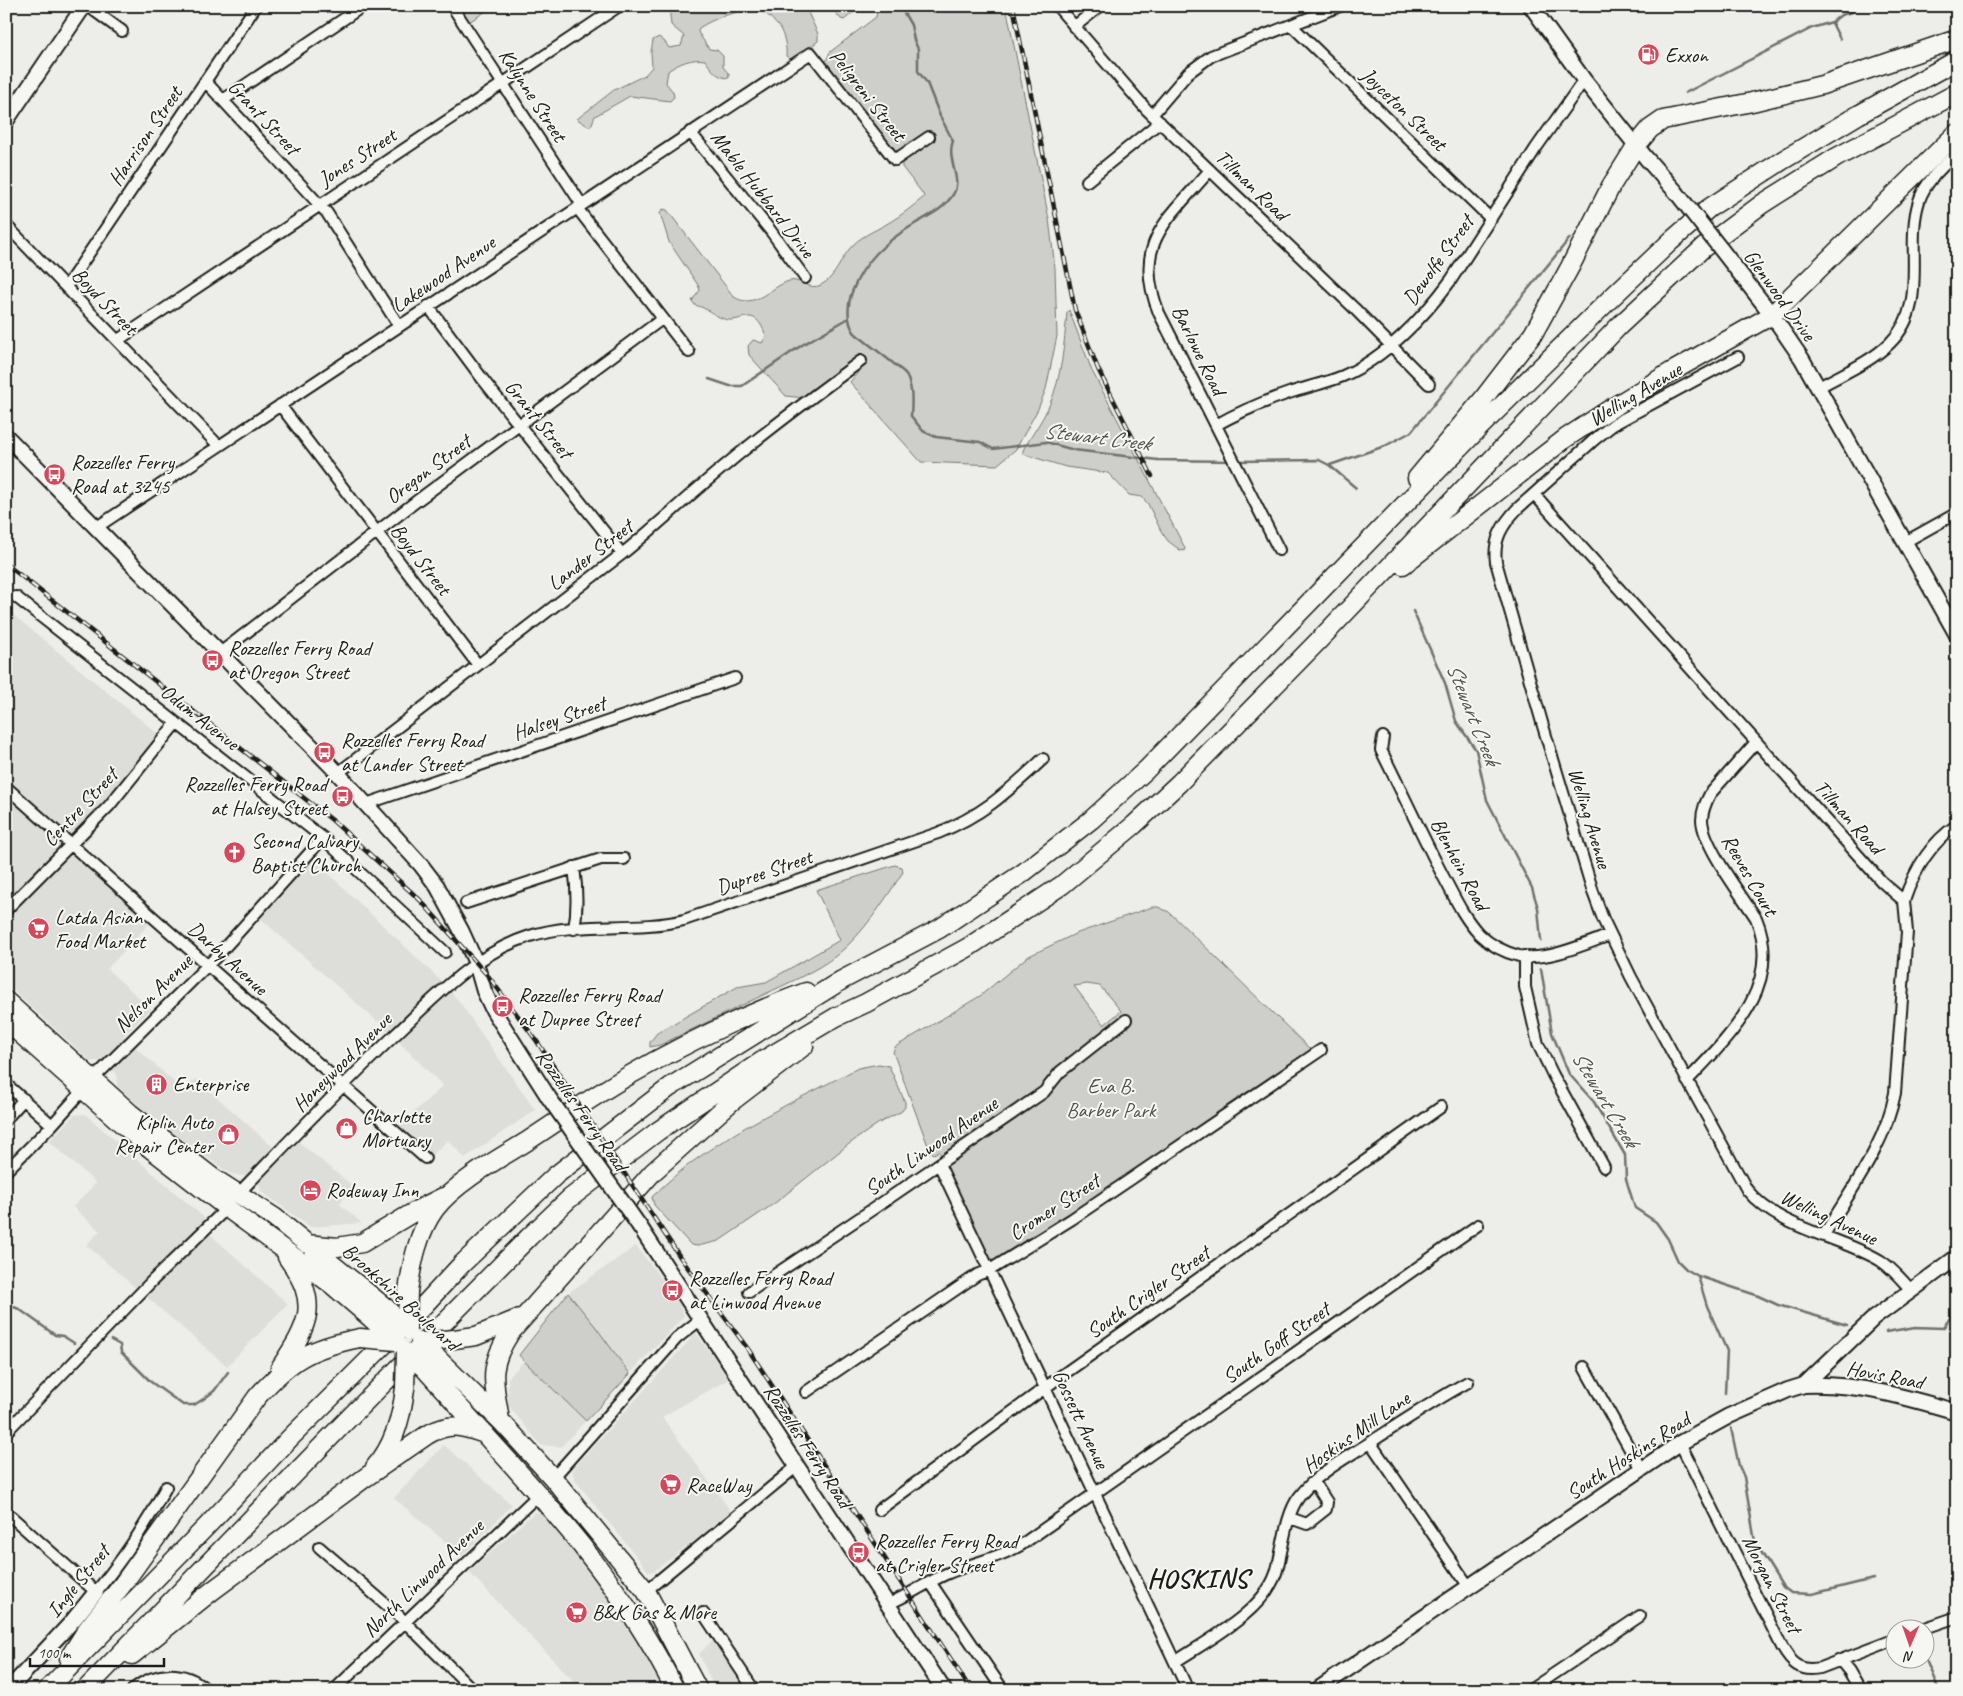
<svg xmlns="http://www.w3.org/2000/svg" width="1963" height="1696" viewBox="0 0 1963 1696" font-family="Caveat,sans-serif">
<rect width="100%" height="100%" fill="#edede9"/>
<filter id="ink" filterUnits="userSpaceOnUse"><feTurbulence type="fractalNoise" baseFrequency=".02" numOctaves="2"/><feDisplacementMap in="SourceGraphic" scale="10" xChannelSelector="R" yChannelSelector="G"/><feConvolveMatrix kernelMatrix="1 2 1 2 8 2 1 2 1" color-interpolation-filters="sRGB"/></filter>
<g filter="url(#ink)">
<!-- built -->
<path fill="#ddddda" d="M6 609 169 743 74 856 150 923 107 969 151 1009 123 1036 183 1090 196 1079 281 1154 296 1140 354 1187 339 1204 362 1223 310 1227 261 1191 260 1185 245 1176 231 1174 167 1130 117 1086V1074L101 1061H90L6 984Z
M305 851 440 980 458 1000 535 1110 465 1158 448 1140 431 1156 398 1126 443 1086 387 1030 251 910Z
M85 1114 208 1221 202 1227 288 1304 227 1366 86 1245 100 1231 73 1207 96 1183 49 1141 74 1115Z
M636 1246 662 1279 680 1306 684 1316 561 1447 541 1445 508 1405V1378L524 1361 568 1293Z
M696 1333 729 1379 662 1417 732 1513 654 1571 649 1572 575 1480 572 1470Z
M444 1445 512 1505 462 1556 394 1498Z
M535 1512 542 1514 547 1519 608 1596 642 1649 664 1690H582L469 1572Z
M713 1640 746 1690H715L699 1654Z"/>
<!-- green -->
<path fill="#cececb" stroke="#757574" fill-rule="evenodd" d="M458 6H494L469 22Z
M669 6H805L818 34V41L799 56 790 59 786 56C787 47 784 35 779 27 775 23 770 16 765 13 747 5 714 18 699 28L698 32 709 49 717 50 723 56V67L729 74V78C717 78 711 69 705 60 692 58 679 63 668 71L666 83 673 92 674 97 670 101 630 96 595 116 591 126H588L577 119 614 90 645 75 652 67 651 52 653 40 659 37 665 42 669 48 681 46 684 36 671 25Z
M829 6H861L844 20 841 19Z
M878 6H1006L1049 219 1055 268 1057 336 1046 389 1038 409 1016 449 997 465 921 462 850 382 865 364 857 359 804 398 786 396 749 355 748 346 753 340 762 343 766 336C754 302 741 325 724 319 713 315 709 309 695 305L692 301 700 290 698 285 669 242 660 213 663 209 667 210 734 297C755 310 770 287 789 281 800 278 809 291 821 285 837 277 841 256 854 244 863 235 879 229 890 222 902 215 913 206 924 197L923 194 902 167V162L935 137 934 132H927L900 152 892 151 829 70 826 61 830 52 876 17Z
M1069 310 1092 371 1185 548 1184 551 1180 550 1168 541 1161 531 1148 504 1142 497 1129 495 1108 473 1066 467 1023 454V450C1032 435 1042 421 1049 406 1062 377 1064 344 1067 313Z
M895 865 902 867 903 872C884 901 864 933 837 955 815 972 788 983 763 995 729 1012 694 1028 660 1045L650 1047V1042L657 1033 737 987 766 982 840 940 816 890Z
M1152 907H1158L1169 912C1217 957 1263 1004 1311 1050L1232 1102 1139 1168 992 1263 939 1151 934 1154 930 1151 893 1052 895 1047 980 996 1027 957 1075 934ZM1087 984 1100 986 1121 1011 1104 1025 1074 986Z
M879 1064 889 1066 905 1102V1107L902 1111 879 1123 849 1144 775 1203 719 1241 698 1246 691 1245 654 1205 652 1197C709 1139 788 1105 858 1068Z
M568 1293 595 1326 630 1374 586 1421 524 1361 519 1355Z"/>
<g fill="none" stroke-linecap="round" stroke-linejoin="round">
<!-- stream -->
<path stroke="#6f6f6d" stroke-width="2.5" d="M900 6 911 25 914 40 918 49V71L927 83 940 116 953 141C946 158 962 179 954 193 943 211 929 215 913 225 885 242 864 261 852 292 848 303 846 321 854 332 857 336 863 339 866 342 879 352 892 362 905 373 913 386 912 401 911 416L923 431 936 437 980 442 993 449 1046 442 1074 450 1158 460 1232 461
M1832 23 1840 39
M1685 93 1812 28 1832 22 1841 15 1852 12
M709 379 730 386H742L802 345 849 318
M1237 461 1319 460 1329 465 1356 488
M1330 465 1385 446 1411 432 1570 238
M1413 611 1445 683 1456 721 1476 750 1487 800 1532 888 1538 908 1541 941
M1541 969 1552 1033 1569 1074 1594 1102 1625 1155 1626 1179 1635 1208 1656 1222 1668 1239 1678 1261 1686 1269 1698 1276 1756 1295 1778 1305 1847 1325
M1698 1276 1707 1306 1727 1351 1725 1393
M6 1304 19 1309 55 1335 63 1336 74 1343
M1886 1332 1915 1327 1943 1328 1957 1308
M111 1340 120 1345 121 1352 151 1382 183 1405H194L205 1398 214 1391 228 1372
M1731 1428 1739 1466 1744 1477 1755 1542 1783 1587 1791 1593 1812 1594 1873 1579
M1925 1658 1939 1690"/>
<defs>
<path id="street" d="M88 6 122 31
M452 6 582 205
M1057 6 1147 110 1354 308 1429 384
M1291 25 1491 219
M1074 27 1100 6
M205 81 327 213 399 326
M223 100 363 6
M1152 115 1188 73 1211 56 1340 6
M690 132 770 230 805 278
M1210 170C1168 220 1131 243 1159 313L1279 550
M1087 181 1160 122
M577 208 689 352
M6 225 219 446
M66 287 256 6
M428 306 484 381 622 554
M118 340 619 6
M1738 357 1614 424 1595 439 1517 509C1502 525 1493 540 1496 562L1543 726 1593 892 1603 919 1631 977 1747 1190C1780 1230 1838 1235 1881 1261 1893 1269 1902 1280 1911 1290
M1819 387C1842 374 1871 362 1890 343 1930 304 1904 248 1919 201 1925 182 1942 167 1957 153
M280 405 478 665
M1216 425C1239 412 1263 402 1289 393 1307 387 1326 383 1343 376 1385 358 1424 317 1451 280L1536 148 1584 80
M1534 494 1882 882 1904 901 1907 932 1895 1093C1885 1146 1851 1189 1824 1235
M97 527 811 53 895 160 929 137
M1905 542 1957 513
M16 597 323 838 445 952
M220 653 418 500 662 319
M1383 737 1381 750C1402 792 1422 835 1443 876 1454 896 1463 917 1479 934 1490 945 1504 952 1519 956 1546 962 1585 944 1610 935
M338 773 622 554C658 525 691 493 727 464 770 428 816 394 861 361
M6 787 425 1158
M366 804 735 678
M574 867C577 888 578 908 574 929
M1904 901C1914 871 1930 843 1957 825
M466 903 601 859H624
M6 910 109 806 176 723
M1525 956V987L1538 1044 1553 1075 1604 1167
M1687 1081C1730 1036 1784 985 1756 918 1741 895 1703 845 1702 820 1702 810 1706 802 1710 794L1756 742
M6 1084 52 1125
M6 1119 24 1099
M939 1164 1188 1690
M6 1171 52 1125 94 1078 217 956 323 838
M239 1193C291 1139 342 1085 396 1034 436 996 476 953 530 936 578 920 634 932 684 920L938 833C985 814 1007 792 1043 759
M749 1292 873 1209 1044 1092 1060 1072 1126 1020
M1584 1367 1641 1469
M806 1392 977 1275 990 1270 1072 1219 1321 1050
M6 1432 153 1280 227 1208
M1370 1442 1469 1587
M1680 1443 1782 1647C1791 1663 1800 1672 1820 1668L1896 1639
M553 1478 677 1338 701 1319
M879 1510 1061 1376 1441 1107
M6 1512 96 1592C123 1559 146 1526 166 1487
M1290 1518 1307 1524 1326 1509 1327 1502 1314 1482
M319 1547 396 1613 473 1690
M930 1582 1003 1690
M646 1591 797 1466
M888 1604C908 1596 926 1583 946 1574 971 1563 997 1559 1021 1545L1478 1225
M703 1613 754 1690
M1925 1628 1957 1617
M1840 1660 1849 1671 1860 1690
M1175 1662C1208 1640 1263 1612 1276 1573 1283 1551 1285 1515 1299 1497 1318 1472 1348 1457 1374 1440 1405 1420 1435 1400 1468 1382
M334 1690 538 1495
M1530 1690 1640 1616"/>
<path id="secondary" d="M1531 6 1584 80 1646 158 1676 192
M6 121 84 6
M1720 248 1772 315 1802 359 1957 635
M6 436 333 768 421 865 437 886 461 930 476 963 484 991 493 1010 549 1098
M640 1227 944 1690
M1804 1385C1858 1383 1906 1397 1957 1412
M8 1690 70 1624 96 1592
M135 1690C157 1673 183 1672 204 1690
M1317 1690 1680 1443 1729 1416 1788 1390 1804 1385 1874 1318 1957 1257"/>
<path id="highway" d="M1417 478 1483 399 1533 334 1570 267 1611 186 1636 146 1650 129 1663 120 1752 102 1822 85 1957 39
M1403 565 1566 438 1607 411 1671 372 1772 315 1957 133
M6 1001 130 1113 212 1177 274 1217 386 1308
M6 1021 147 1146 227 1208 331 1284 373 1320
M307 1244 337 1247 362 1243 419 1209 443 1197
M408 1291C412 1263 418 1232 435 1209 455 1183 498 1159 526 1142 560 1120 593 1096 628 1076 685 1043 745 1015 806 992
M454 1339 476 1336 520 1318
M437 1358 500 1420 553 1478 646 1591 698 1690
M280 1368C309 1324 321 1304 287 1257
M424 1368C514 1468 616 1568 675 1690
M500 1420C494 1382 487 1368 510 1333L653 1172 731 1102 804 1046
M375 1467C394 1446 402 1415 405 1388
M132 1655 212 1591 366 1477 427 1435C450 1422 461 1426 485 1434
M69 1658 88 1628 123 1584 257 1397C291 1359 310 1348 360 1338
M47 1690 207 1526 290 1438 425 1304 462 1264 556 1175 670 1087 842 980 939 929 1023 873 1091 820 1146 770 1481 426 1609 300 1671 241 1709 208 1783 160 1858 115 1957 60
M85 1690 349 1418 529 1237 569 1199 658 1131 762 1061 836 1017 866 1003 967 948 1062 885 1134 825 1179 783 1327 632 1619 326 1703 248 1762 204 1837 157 1957 93"/>
</defs>
<!-- street casing -->
<use href="#street" stroke="#1c1c1c" stroke-width="14"/>
<!-- secondary casing -->
<use href="#secondary" stroke="#1c1c1c" stroke-width="18"/>
<!-- highway casing -->
<use href="#highway" stroke="#1c1c1c" stroke-width="21"/>
<!-- street -->
<use href="#street" stroke="#f6f6f2" stroke-width="10"/>
<!-- secondary -->
<use href="#secondary" stroke="#f6f6f2" stroke-width="14"/>
<!-- highway -->
<use href="#highway" stroke="#f6f6f2" stroke-width="18"/>
<defs>
<path id="rail" d="M1013 6 1075 310 1098 369 1152 476
M6 564 332 820 420 900 489 977 536 1040 680 1257 748 1349 971 1690"/>
</defs>
<!-- rail casing -->
<use href="#rail" stroke="#1c1c1c" stroke-width="4.5"/>
<!-- rail -->
<use href="#rail" stroke="#f6f6f2" stroke-width="2.5" stroke-dasharray="8" stroke-linecap="butt"/>
<defs>
<path id="secondary-bridge" d="M1676 192 1720 248
M549 1098 640 1227"/>
<path id="highway-bridge" d="M386 1308 407 1330
M373 1320 396 1341
M407 1330 408 1291
M360 1338 396 1341
M420 1342 454 1339
M420 1342 437 1358
M406 1352 424 1368
M405 1388 406 1352"/>
</defs>
<!-- secondary-bridge casing -->
<use href="#secondary-bridge" stroke="#1c1c1c" stroke-width="18" stroke-linecap="butt"/>
<!-- highway-bridge casing -->
<use href="#highway-bridge" stroke="#1c1c1c" stroke-width="21" stroke-linecap="butt"/>
<!-- secondary-bridge -->
<use href="#secondary-bridge" stroke="#f6f6f2" stroke-width="14"/>
<!-- highway-bridge -->
<use href="#highway-bridge" stroke="#f6f6f2" stroke-width="18"/>
</g>
</g>
<!-- icons -->
<defs>
<symbol id="fuel-disc" viewBox="-11 -11 22 22"><circle r="9.5" fill="#d1495b" stroke="#f6f6f2"/><path d="M-5.5-6h7V0h2V4h1.3V-2.5L3-4.5l.8-.8L6-3V5H2.5V1h-1V6h-7ZM-4.2-4.7v3.2H.2V-4.7Z" fill="#fff"/></symbol>
<symbol id="bus-disc" viewBox="-11 -11 22 22"><circle r="9.5" fill="#d1495b" stroke="#f6f6f2"/><path d="M-5-6H5V4H4V6H2V4H-2V6H-4V4H-5ZM-3.5-4V0h7V-4ZM-3.5 1.2v1.5H-2V1.2ZM2 1.2v1.5H3.5V1.2Z" fill="#fff"/></symbol>
<symbol id="church-disc" viewBox="-11 -11 22 22"><circle r="9.5" fill="#d1495b" stroke="#f6f6f2"/><path d="M-1.2-6h2.4v3.5h3.3v2.4h-3.3V6h-2.4V-.1h-3.3v-2.4h3.3Z" fill="#fff"/></symbol>
<symbol id="supermarket-disc" viewBox="-11 -11 22 22"><circle r="9.5" fill="#d1495b" stroke="#f6f6f2"/><path d="M-6-5.5h2.5l.6 2H6L4.5 2H-2.5L-4.4-4H-6ZM-1.5 3.2a1.3 1.3 0 1 0 .1 0ZM3 3.2a1.3 1.3 0 1 0 .1 0Z" fill="#fff"/></symbol>
<symbol id="building-disc" viewBox="-11 -11 22 22"><circle r="9.5" fill="#d1495b" stroke="#f6f6f2"/><path d="M-4-6H4V6H1V3H-1V6H-4ZM-2.5-4.3h1.7v1.8h-1.7ZM.8-4.3h1.7v1.8H.8ZM-2.5-1h1.7V.8h-1.7ZM.8-1h1.7V.8H.8Z" fill="#fff"/></symbol>
<symbol id="shop-disc" viewBox="-11 -11 22 22"><circle r="9.5" fill="#d1495b" stroke="#f6f6f2"/><path d="M-5-2.5h2.3a2.7 3.5 0 0 1 5.4 0H5L5.5 6h-11ZM-1.5-2.5h3a1.5 2.3 0 0 0-3 0Z" fill="#fff"/></symbol>
<symbol id="hotel-disc" viewBox="-11 -11 22 22"><circle r="9.5" fill="#d1495b" stroke="#f6f6f2"/><path d="M-6-4.5h1.5V1H6V5H4.5V3h-9V5H-6ZM-4 0a1.8 1.8 0 1 1 3.6 0ZM.5 0V-2.5h3Q6-2.5 6 0Z" fill="#fff"/></symbol>
</defs>
<g fill-rule="evenodd">
<use href="#fuel-disc" x="1636" y="42" width="25" height="25"/>
<use href="#bus-disc" x="42" y="462" width="25" height="25"/>
<use href="#bus-disc" x="200" y="648" width="25" height="25"/>
<use href="#bus-disc" x="312" y="740" width="25" height="25"/>
<use href="#bus-disc" x="330" y="784" width="25" height="25"/>
<use href="#church-disc" x="222" y="840" width="25" height="25"/>
<use href="#supermarket-disc" x="26" y="916" width="25" height="25"/>
<use href="#bus-disc" x="490" y="994" width="25" height="25"/>
<use href="#building-disc" x="144" y="1072" width="25" height="25"/>
<use href="#shop-disc" x="334" y="1116" width="25" height="25"/>
<use href="#shop-disc" x="216" y="1122" width="25" height="25"/>
<use href="#hotel-disc" x="298" y="1178" width="25" height="25"/>
<use href="#bus-disc" x="660" y="1278" width="25" height="25"/>
<use href="#supermarket-disc" x="658" y="1472" width="25" height="25"/>
<use href="#bus-disc" x="846" y="1540" width="25" height="25"/>
<use href="#supermarket-disc" x="564" y="1600" width="25" height="25"/>
</g>
<g text-anchor="middle" dominant-baseline="central" stroke-width="4" stroke-linejoin="round" paint-order="stroke">
<!-- poi labels -->
<g font-size="21" fill="#1c1c1c" stroke="#f6f6f2" text-anchor="start">
<text x="1665" y="55">Exxon</text>
<text x="71" y="462">Rozzelles Ferry<tspan x="71" dy="24">Road at 3245</tspan></text>
<text x="228" y="648">Rozzelles Ferry Road<tspan x="228" dy="24">at Oregon Street</tspan></text>
<text x="341" y="740">Rozzelles Ferry Road<tspan x="341" dy="24">at Lander Street</tspan></text>
<text x="327" y="784" text-anchor="end">Rozzelles Ferry Road<tspan x="327" dy="24">at Halsey Street</tspan></text>
<text x="251" y="841">Second Calvary<tspan x="251" dy="24">Baptist Church</tspan></text>
<text x="55" y="917">Latda Asian<tspan x="55" dy="24">Food Market</tspan></text>
<text x="518" y="995">Rozzelles Ferry Road<tspan x="518" dy="24">at Dupree Street</tspan></text>
<text x="173" y="1084">Enterprise</text>
<text x="362" y="1116">Charlotte<tspan x="362" dy="24">Mortuary</tspan></text>
<text x="213" y="1122" text-anchor="end">Kiplin Auto<tspan x="213" dy="24">Repair Center</tspan></text>
<text x="326" y="1190">Rodeway Inn</text>
<text x="689" y="1278">Rozzelles Ferry Road<tspan x="689" dy="24">at Linwood Avenue</tspan></text>
<text x="686" y="1485">RaceWay</text>
<text x="875" y="1541">Rozzelles Ferry Road<tspan x="875" dy="24">at Crigler Street</tspan></text>
<text x="592" y="1612">B&amp;K Gas &amp; More</text>
</g>
<!-- street labels -->
<g font-size="21" fill="#1c1c1c" stroke="#f6f6f2">
<text transform="translate(533 95) rotate(57)">Kalynne Street</text>
<text transform="translate(868 95) rotate(52)">Peligreni Street</text>
<text transform="translate(1404 109) rotate(44)">Joyceton Street</text>
<text transform="translate(264 117) rotate(47)">Grant Street</text>
<text transform="translate(145 136) rotate(-56)">Harrison Street</text>
<text transform="translate(357 157) rotate(-33)">Jones Street</text>
<text transform="translate(1252 185) rotate(44)">Tillman Road</text>
<text transform="translate(763 194) rotate(52)">Mable Hubbard Drive</text>
<text transform="translate(1438 260) rotate(-54)">Dewolfe Street</text>
<text transform="translate(443 274) rotate(-34)">Lakewood Avenue</text>
<text transform="translate(1780 295) rotate(54)">Glenwood Drive</text>
<text transform="translate(105 301) rotate(46)">Boyd Street</text>
<text transform="translate(1199 350) rotate(64)">Barlowe Road</text>
<text transform="translate(1635 394) rotate(-31)">Welling Avenue</text>
<text transform="translate(539 419) rotate(51)">Grant Street</text>
<text transform="translate(428 469) rotate(-37)">Oregon Street</text>
<text transform="translate(590 555) rotate(-38)">Lander Street</text>
<text transform="translate(421 559) rotate(52)">Boyd Street</text>
<text transform="translate(200 717) rotate(38)">Odum Avenue</text>
<text transform="translate(559 718) rotate(-19)">Halsey Street</text>
<text transform="translate(80 807) rotate(-47)">Centre Street</text>
<text transform="translate(1849 817) rotate(48)">Tillman Road</text>
<text transform="translate(1590 818) rotate(73)">Welling Avenue</text>
<text transform="translate(1460 864) rotate(62)">Blenhein Road</text>
<text transform="translate(764 872) rotate(-19)">Dupree Street</text>
<text transform="translate(1750 875) rotate(60)">Reeves Court</text>
<text transform="translate(228 958) rotate(42)">Darby Avenue</text>
<text transform="translate(153 993) rotate(-45)">Nelson Avenue</text>
<text transform="translate(342 1062) rotate(-45)">Honeywood Avenue</text>
<text transform="translate(582 1110) rotate(55)">Rozzelles Ferry Road</text>
<text transform="translate(931 1146) rotate(-35)">South Linwood Avenue</text>
<text transform="translate(1054 1207) rotate(-33)">Cromer Street</text>
<text transform="translate(1829 1217) rotate(25)">Welling Avenue</text>
<text transform="translate(1148 1292) rotate(-35)">South Crigler Street</text>
<text transform="translate(401 1297) rotate(42)">Brookshire Boulevard</text>
<text transform="translate(1276 1343) rotate(-35)">South Goff Street</text>
<text transform="translate(1885 1375) rotate(11)">Hovis Road</text>
<text transform="translate(1081 1419) rotate(65)">Gossett Avenue</text>
<text transform="translate(1356 1432) rotate(-35)">Hoskins Mill Lane</text>
<text transform="translate(808 1446) rotate(57)">Rozzelles Ferry Road</text>
<text transform="translate(1628 1456) rotate(-33)">South Hoskins Road</text>
<text transform="translate(423 1578) rotate(-44)">North Linwood Avenue</text>
<text transform="translate(78 1581) rotate(-51)">Ingle Street</text>
<text transform="translate(1772 1584) rotate(63)">Morgan Street</text>
</g>
<!-- park labels -->
<g font-size="21" fill="#515151" stroke="#f6f6f2">
<text x="1111" y="1086">Eva B.<tspan x="1111" dy="24">Barber Park</tspan></text>
</g>
<!-- water labels -->
<g font-size="22" font-style="italic" fill="#535352" stroke="#f6f6f2">
<text transform="translate(1097 437) rotate(7)">Stewart Creek</text>
<text transform="translate(1473 714) rotate(68)">Stewart Creek</text>
<text transform="translate(1605 1099) rotate(59)">Stewart Creek</text>
</g>
<!-- district labels -->
<g font-size="26" font-weight="bold" letter-spacing="1" fill="#1c1c1c" stroke="#f6f6f2">
<text x="1198" y="1578">HOSKINS</text>
</g>
</g>
<!-- margin -->
<rect width="1963" height="1696" fill="none" stroke="#f6f6f2" stroke-width="25"/>
<rect x="12" y="12" width="1938" height="1671" fill="none" stroke="#1c1c1c" stroke-width="2" filter="url(#ink)"/>
<!-- north arrow -->
<g transform="translate(1910 1644) rotate(182)"><circle r="24" fill="#f6f6f2" stroke="#9f9f9c"/>
<path d="M0-4L9 19L0 12L-9 19Z" fill="#d1495b"/>
<text y="-8" font-size="14" font-weight="bold" text-anchor="middle" fill="#1c1c1c">N</text>
</g>
<!-- scale -->
<path d="M30 1658v8h134v-8" fill="none" stroke="#1c1c1c" stroke-width="2.5"/>
<text x="38" y="1658" font-size="15" fill="#1c1c1c" stroke="#f6f6f2" stroke-width="4" paint-order="stroke">100 m</text>
</svg>
